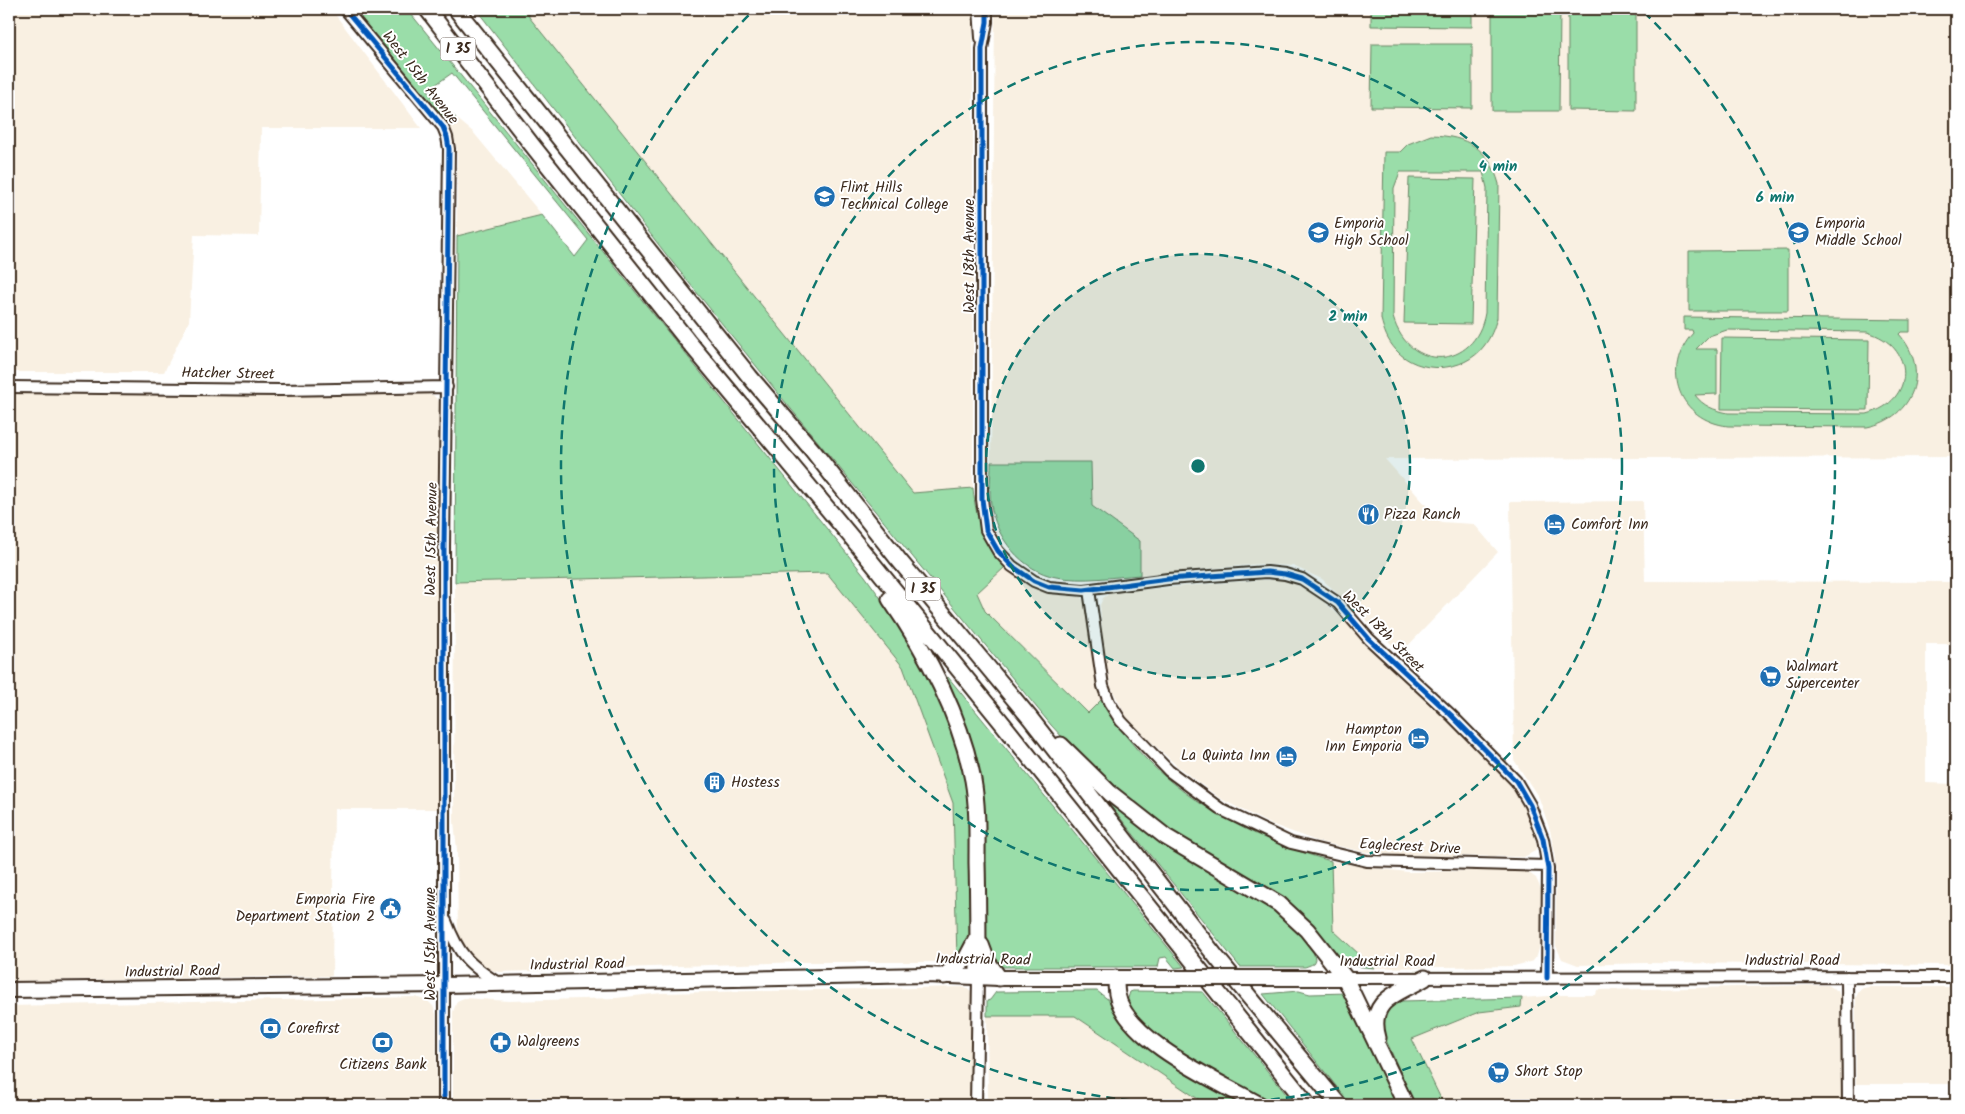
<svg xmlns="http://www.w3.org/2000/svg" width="1965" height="1114" viewBox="0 0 1965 1114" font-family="Kalam,sans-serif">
<rect width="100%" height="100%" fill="#fff"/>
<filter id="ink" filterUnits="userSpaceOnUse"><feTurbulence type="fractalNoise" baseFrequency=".02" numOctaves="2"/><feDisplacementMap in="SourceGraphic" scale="10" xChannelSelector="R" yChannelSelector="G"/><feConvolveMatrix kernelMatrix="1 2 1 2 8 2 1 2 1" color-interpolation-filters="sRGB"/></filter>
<g filter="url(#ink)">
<!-- built -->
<path fill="#f9f0e2" d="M9 9H331L421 128H261L259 236 194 235 189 321 164 372H9Z
M529 9H973V488L913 493 529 17Z
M995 9H1956V457L1385 459 1441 522 1474 524 1498 552 1401 653 1322 579 1293 566 1259 564 1140 575V541L1092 506 991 462Z
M456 118 473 132 542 215 457 236V150L454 135 449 124Z
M9 390 420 393 433 395 439 401 441 405 437 809H334L332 976 9 981Z
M1643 501 1645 581 1956 582V644H1926V783L1956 784V965L1645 963 1578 965 1562 959 1556 946V872L1554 850 1550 830 1539 798 1514 760 1510 502Z
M1005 567 1017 577 1040 589 1053 594 1081 597 1088 607 1094 668 1102 699 1088 713 985 611 977 593Z
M827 573 903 667 953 803 957 960 949 962H804L499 972 480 967 473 963 458 937 457 850 454 821 455 582Z
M1259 580H1283L1293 583 1310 592 1330 607 1507 777 1517 790 1531 823 1537 846 1535 851 1524 857 1398 855 1365 852 1316 841 1266 822 1221 799 1177 766 1142 733 1126 716 1111 687 1103 644 1100 605 1103 598 1112 592Z
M1331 861 1372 868 1408 872 1520 870 1529 873 1536 878 1541 889V942L1537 956 1533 961 1514 966 1374 968 1333 930Z
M1828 985 1838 991 1841 1000 1845 1105H1444L1412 1039 1479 1012 1521 1007 1522 998 1562 995H1596L1597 990Z
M963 987 970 990 974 996V1105H453V1012L457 1001 464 998 509 1001 616 998 662 993Z
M1870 987H1956V1084H1856V997L1859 991 1863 988Z
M415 997 428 1001 433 1006 436 1014 437 1105H9V1006Z
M987 1016H1075L1207 1105H988Z"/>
<!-- green -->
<path fill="#9adda9" stroke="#6a8464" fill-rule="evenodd" d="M354 9H407L865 576C916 647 954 710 969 798L972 936 957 960 953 803 903 667 827 573 455 582 457 236 542 215 575 257 588 240 452 73 428 90 433 98 456 118 449 124Z
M476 9H529V17L913 493 973 488C976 521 984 541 1005 567L977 593 985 611 1088 713 1102 699C1107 708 1112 717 1118 725 1165 794 1252 840 1331 861L1333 930 1374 968 1344 965 1297 910 1273 891 1163 829 1087 764 1051 725 782 398 669 258Z
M1371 9H1472V27L1371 26Z
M1492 9H1560L1559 111H1492Z
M1568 9H1636V111L1568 110Z
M1372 44H1472V108L1371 107Z
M1431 135C1467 136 1489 148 1499 184L1497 318C1494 328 1491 337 1484 346 1464 373 1418 375 1396 350 1387 340 1384 331 1381 319L1384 152H1400L1408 144ZM1400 172H1483L1487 188 1485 313C1475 370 1409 373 1393 317L1394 188Z
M1409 178 1475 179 1471 324 1404 323Z
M1788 250V311H1689V251Z
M1684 317 1910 320V332H1901L1899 334C1931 370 1914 418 1867 427L1728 426C1679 420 1660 370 1693 333L1692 330H1684ZM1727 330 1867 332C1916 346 1916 401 1867 414L1728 413C1714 410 1703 406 1695 395L1717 394V349H1696L1709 336Z
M1722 338 1869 340 1868 410 1721 409Z
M991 462H1091L1092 506 1140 541V575C1113 577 1083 582 1056 577 1022 571 995 537 991 504 989 491 991 476 991 462Z
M948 677 1184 967 1175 968 1166 957 1160 958 1158 967H999L996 964 986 936 985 852 982 813 945 680Z
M1112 801 1270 903 1312 945 1315 959 1313 964 1305 967H1240L1109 804Z
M1097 991 1110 1001C1111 1008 1115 1012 1119 1018 1150 1062 1200 1078 1245 1105H1207L1075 1016H987V1001L990 1000 996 992Z
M1133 991 1203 992 1295 1105H1266L1184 1058 1132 1016 1127 1001 1130 992Z
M1299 991 1310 994 1348 993 1401 1105H1351L1263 994Z
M1522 998 1521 1007 1479 1012 1412 1039 1444 1105H1415L1382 1031 1384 1011 1396 1001H1402Z"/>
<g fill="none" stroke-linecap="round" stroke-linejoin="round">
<defs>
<path id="minor" d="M345 9 443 127 447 137 449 149 444 547V1105
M979 9 981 38
M987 9V22L982 49V499L986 530 998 551 1012 566 1034 581 1049 587 1084 590 1168 579 1267 572 1285 574 1302 579 1338 603 1369 639 1451 715 1516 781 1530 805 1543 839 1548 869 1547 978
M9 387 281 390 447 387
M1089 590 1103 686 1109 702 1121 721 1169 771 1222 810 1291 843 1367 861 1547 866
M446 921C459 955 468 964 498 983
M1847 977 1848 1105
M1345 978 1956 977
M976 1105 978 977"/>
<path id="major" d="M1275 978H1345
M9 990 444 985 926 975 999 978H1164"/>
<path id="highway" d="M427 9 532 145 687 340 852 538 1003 724 1308 1105
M456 9 750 377 813 451 898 559 1030 718 1217 958 1339 1105
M890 599C928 654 960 714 973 780 978 808 977 835 977 863 978 901 978 939 978 977
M1061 745 1110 793 1166 837 1279 904 1307 930 1345 978 1406 1105
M981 945 987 961 999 978
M944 976 966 959 976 940
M1116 978C1116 983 1116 989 1117 994 1125 1041 1222 1083 1260 1105
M1378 1038C1367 999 1398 994 1425 978"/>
</defs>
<!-- minor casing -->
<use href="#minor" stroke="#3b2a1e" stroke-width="14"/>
<!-- major casing -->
<use href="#major" stroke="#3b2a1e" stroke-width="18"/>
<!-- highway casing -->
<use href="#highway" stroke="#3b2a1e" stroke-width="19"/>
<!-- minor -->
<use href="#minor" stroke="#fff" stroke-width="10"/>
<!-- major -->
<use href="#major" stroke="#fff" stroke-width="14"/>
<!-- highway -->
<use href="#highway" stroke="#fff" stroke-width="15"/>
<defs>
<path id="major-bridge" d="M1164 978H1275"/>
</defs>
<!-- major-bridge casing -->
<use href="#major-bridge" stroke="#3b2a1e" stroke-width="18" stroke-linecap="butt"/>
<!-- major-bridge -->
<use href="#major-bridge" stroke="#fff" stroke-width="14"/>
<defs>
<path id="cycleway" d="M345 9 443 127 447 137 449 149 444 547V1105
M987 9V22L982 49V499L986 530 998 551 1012 566 1034 581 1049 587 1084 590 1168 579 1267 572 1285 574 1302 579 1338 603 1369 639 1451 715 1516 781 1530 805 1543 839 1548 869 1547 978"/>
</defs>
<!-- cycleway casing -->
<use href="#cycleway" stroke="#fff" stroke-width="8"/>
<!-- cycleway -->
<use href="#cycleway" stroke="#0057b8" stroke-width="5"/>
</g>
</g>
<!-- distance rings -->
<circle cx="1198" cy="466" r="212" fill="#0f766e" fill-opacity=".12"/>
<g fill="none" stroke="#0f766e" stroke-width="2.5" stroke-dasharray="9 6">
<circle cx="1198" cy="466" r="212"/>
<circle cx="1198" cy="466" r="424"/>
<path d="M1644 12A637 637 0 1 1 752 12"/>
</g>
<!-- icons -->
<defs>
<symbol id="university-disc" viewBox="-11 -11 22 22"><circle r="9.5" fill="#1f6fb2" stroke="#fff"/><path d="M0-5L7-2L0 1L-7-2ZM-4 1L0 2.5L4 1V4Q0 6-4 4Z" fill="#fff"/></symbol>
<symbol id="school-disc" viewBox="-11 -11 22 22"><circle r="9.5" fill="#1f6fb2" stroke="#fff"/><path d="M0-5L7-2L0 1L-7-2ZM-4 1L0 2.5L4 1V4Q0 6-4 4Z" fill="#fff"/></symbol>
<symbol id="restaurant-disc" viewBox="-11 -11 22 22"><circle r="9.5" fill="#1f6fb2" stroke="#fff"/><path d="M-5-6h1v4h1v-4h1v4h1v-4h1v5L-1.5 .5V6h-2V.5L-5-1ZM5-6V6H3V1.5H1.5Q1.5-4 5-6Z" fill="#fff"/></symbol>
<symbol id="hotel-disc" viewBox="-11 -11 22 22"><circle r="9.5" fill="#1f6fb2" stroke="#fff"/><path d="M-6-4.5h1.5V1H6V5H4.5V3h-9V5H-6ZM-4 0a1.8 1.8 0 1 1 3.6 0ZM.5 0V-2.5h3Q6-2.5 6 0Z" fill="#fff"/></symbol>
<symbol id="supermarket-disc" viewBox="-11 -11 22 22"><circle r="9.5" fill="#1f6fb2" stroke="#fff"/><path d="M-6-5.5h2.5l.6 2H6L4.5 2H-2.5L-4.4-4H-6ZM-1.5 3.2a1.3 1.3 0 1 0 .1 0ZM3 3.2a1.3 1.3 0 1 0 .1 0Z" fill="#fff"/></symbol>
<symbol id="building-disc" viewBox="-11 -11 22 22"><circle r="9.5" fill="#1f6fb2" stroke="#fff"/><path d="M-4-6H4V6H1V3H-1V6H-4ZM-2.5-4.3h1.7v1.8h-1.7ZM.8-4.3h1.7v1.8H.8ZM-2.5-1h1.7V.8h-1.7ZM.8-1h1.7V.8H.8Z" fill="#fff"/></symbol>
<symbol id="civic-disc" viewBox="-11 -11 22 22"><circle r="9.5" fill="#1f6fb2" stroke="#fff"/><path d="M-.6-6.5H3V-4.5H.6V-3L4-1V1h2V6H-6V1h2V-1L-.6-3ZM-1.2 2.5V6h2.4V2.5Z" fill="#fff"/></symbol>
<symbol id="bank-disc" viewBox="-11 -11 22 22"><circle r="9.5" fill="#1f6fb2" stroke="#fff"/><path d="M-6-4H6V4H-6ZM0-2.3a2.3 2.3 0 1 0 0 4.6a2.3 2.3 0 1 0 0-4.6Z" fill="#fff"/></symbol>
<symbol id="pharmacy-disc" viewBox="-11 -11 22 22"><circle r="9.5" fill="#1f6fb2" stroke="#fff"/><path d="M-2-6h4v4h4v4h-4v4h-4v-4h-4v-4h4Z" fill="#fff"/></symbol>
</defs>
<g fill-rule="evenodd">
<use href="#university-disc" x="812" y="184" width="25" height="25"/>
<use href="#school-disc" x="1306" y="220" width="25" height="25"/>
<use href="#school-disc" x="1786" y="220" width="25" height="25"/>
<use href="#restaurant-disc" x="1356" y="502" width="25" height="25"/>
<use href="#hotel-disc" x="1542" y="512" width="25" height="25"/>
<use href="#supermarket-disc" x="1758" y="664" width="25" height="25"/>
<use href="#hotel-disc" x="1406" y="726" width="25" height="25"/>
<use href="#hotel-disc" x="1274" y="744" width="25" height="25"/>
<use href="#building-disc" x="702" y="770" width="25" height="25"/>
<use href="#civic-disc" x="378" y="896" width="25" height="25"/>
<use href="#bank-disc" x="258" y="1016" width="25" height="25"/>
<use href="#bank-disc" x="370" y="1030" width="25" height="25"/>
<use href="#pharmacy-disc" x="488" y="1030" width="25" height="25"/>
<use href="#supermarket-disc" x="1486" y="1060" width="25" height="25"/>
</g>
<g text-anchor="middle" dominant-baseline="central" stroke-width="4" stroke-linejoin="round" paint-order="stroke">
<!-- shield labels -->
<g fill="#fff" stroke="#766a62" stroke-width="1">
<rect x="440.5" y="37.5" width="35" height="23" rx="4"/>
<rect x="905.5" y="577.5" width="35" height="23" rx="4"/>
</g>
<g font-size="14" font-weight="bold" fill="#3b2a1e">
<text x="458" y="49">I 35</text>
<text x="923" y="589">I 35</text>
</g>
<!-- street labels -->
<g font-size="15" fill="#3b2a1e" stroke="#fff">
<text transform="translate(420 78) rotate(52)">West 15th Avenue</text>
<text transform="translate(970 256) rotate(-90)">West 18th Avenue</text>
<text transform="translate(228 374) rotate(1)">Hatcher Street</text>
<text transform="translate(432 539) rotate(-89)">West 15th Avenue</text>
<text transform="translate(1383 632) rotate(45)">West 18th Street</text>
<text transform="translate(1410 847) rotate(3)">Eaglecrest Drive</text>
<text transform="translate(431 944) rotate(-90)">West 15th Avenue</text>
<text transform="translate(983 960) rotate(1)">Industrial Road</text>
<text x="1792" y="961">Industrial Road</text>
<text x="1387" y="962">Industrial Road</text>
<text transform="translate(577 965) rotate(-1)">Industrial Road</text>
<text transform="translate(172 972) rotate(-1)">Industrial Road</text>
</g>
<!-- poi labels -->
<g font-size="15" fill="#3b2a1e" stroke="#fff" text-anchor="start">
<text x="840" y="188">Flint Hills<tspan x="840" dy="17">Technical College</tspan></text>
<text x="1334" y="224">Emporia<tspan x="1334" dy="17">High School</tspan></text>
<text x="1815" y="224">Emporia<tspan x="1815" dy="17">Middle School</tspan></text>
<text x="1384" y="515">Pizza Ranch</text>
<text x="1571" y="525">Comfort Inn</text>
<text x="1786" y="667">Walmart<tspan x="1786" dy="17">Supercenter</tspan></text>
<text x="1402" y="730" text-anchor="end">Hampton<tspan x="1402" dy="17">Inn Emporia</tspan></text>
<text x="1270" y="756" text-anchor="end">La Quinta Inn</text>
<text x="731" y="783">Hostess</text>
<text x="375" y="900" text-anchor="end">Emporia Fire<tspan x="375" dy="17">Department Station 2</tspan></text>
<text x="287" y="1029">Corefirst</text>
<text x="517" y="1042">Walgreens</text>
<text x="383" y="1065" text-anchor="middle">Citizens Bank</text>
<text x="1515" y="1072">Short Stop</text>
</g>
</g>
<circle cx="1198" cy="466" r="8" fill="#0f766e" stroke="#fff" stroke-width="2.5"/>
<g font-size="15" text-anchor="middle" font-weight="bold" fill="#0f766e" stroke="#fff" stroke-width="4" stroke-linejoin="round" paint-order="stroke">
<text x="1498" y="171">4 min</text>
<text x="1775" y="202">6 min</text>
<text x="1348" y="321">2 min</text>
</g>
<!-- margin -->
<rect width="1965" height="1114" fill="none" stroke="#fff" stroke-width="30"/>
<rect x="15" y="15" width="1935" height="1084" fill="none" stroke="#3b2a1e" stroke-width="2" filter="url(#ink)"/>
</svg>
